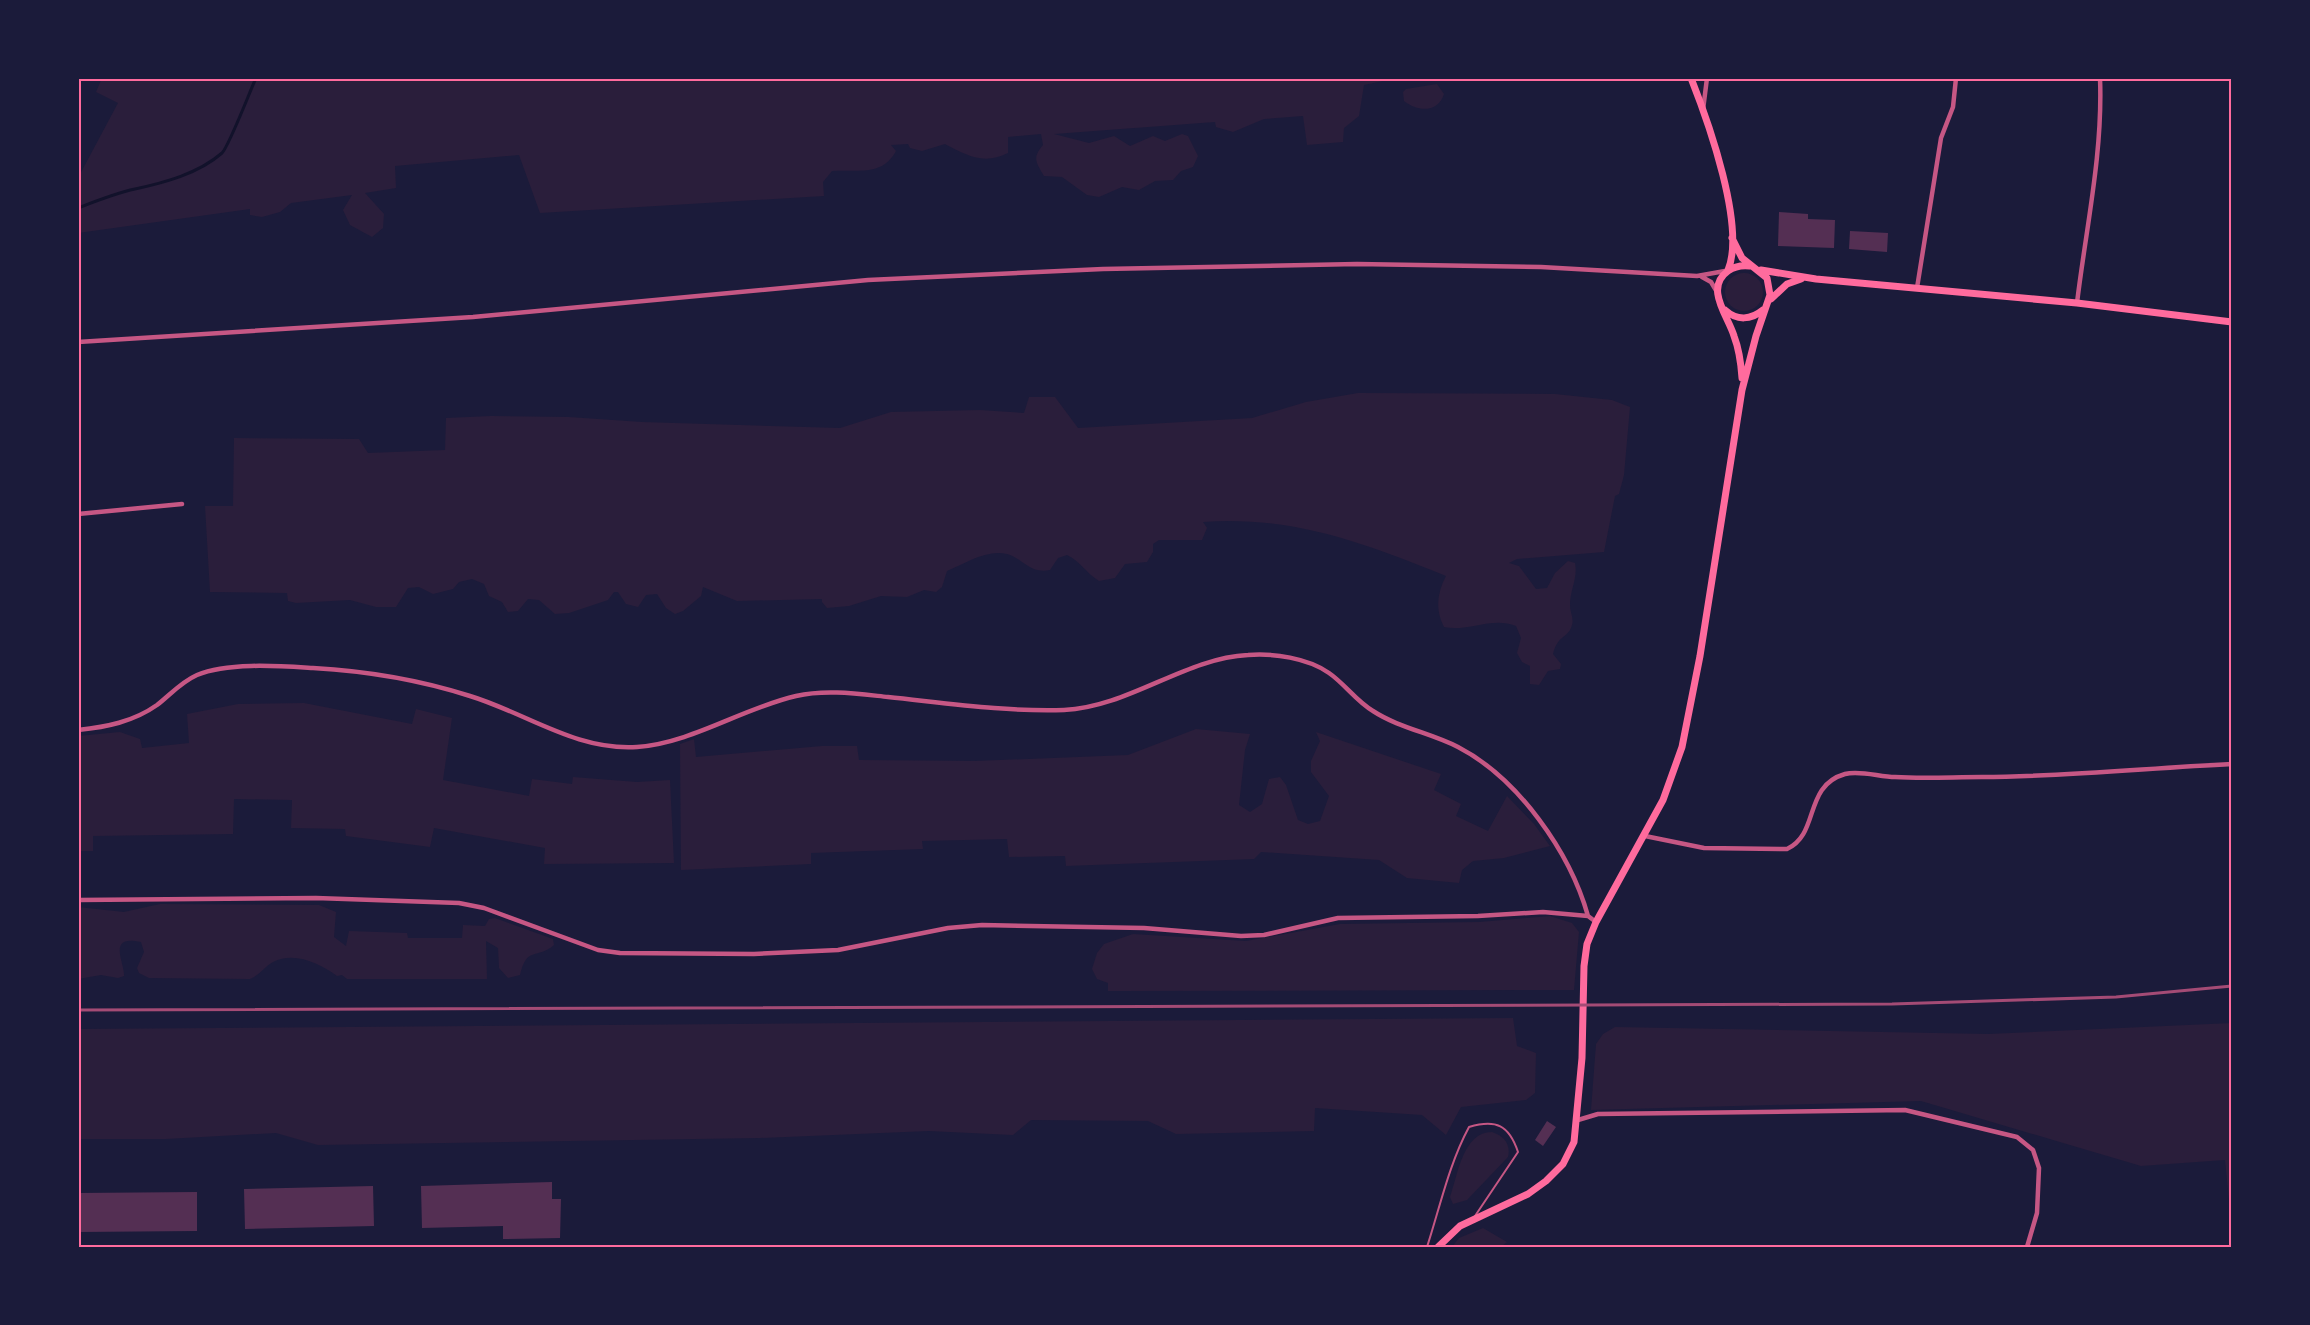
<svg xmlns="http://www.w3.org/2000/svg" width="2310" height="1325" viewBox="0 0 2310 1325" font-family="Rubik,sans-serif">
<rect width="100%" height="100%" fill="#1b1b3a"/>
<!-- green -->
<path fill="#2a1e3b" d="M102 78H1397L1364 85 1359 116 1344 128 1343 142 1307 145 1303 116 1264 119 1233 132 1216 127 1215 122 1054 134 1089 143 1114 136 1130 146 1153 136 1165 141 1182 134 1188 136 1198 156 1193 167 1181 171 1173 180 1155 181 1139 190 1122 187 1099 197 1087 195 1062 177 1044 176C1036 162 1032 158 1043 145L1041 134 1008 137V153C984 165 968 156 945 144L922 151 910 148 908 144 891 145 896 151C882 177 858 169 832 171L823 182 824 196 540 213 519 155 395 166 396 188 365 193 384 214 383 228 372 237 350 225 343 210 352 195 291 203 280 212 262 217 250 215V209L78 233V178L118 103 96 92Z
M1437 84 1444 94C1438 113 1418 112 1404 101L1403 92 1406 89Z
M1725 292a19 19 0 1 1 38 0a19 19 0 1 1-38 0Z
M1358 393 1555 394 1612 400 1630 407 1624 475 1619 494 1615 496 1604 552 1517 559 1509 563 1519 566 1536 589 1547 588 1555 573 1568 561 1575 563C1578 578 1570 590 1570 605 1570 614 1575 618 1571 628 1566 639 1558 635 1553 654L1561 664 1560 669 1548 671 1539 685 1530 684V666L1522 662 1517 653 1521 638 1516 626C1492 616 1469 632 1444 627 1435 610 1437 593 1446 576 1367 544 1291 515 1203 522L1207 528 1202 540H1159L1153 544V552L1147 562 1125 564 1115 578 1099 581C1086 573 1080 561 1067 555L1058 558 1050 570C1029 574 1024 559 1007 554 987 549 964 564 947 571L942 587 936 592 924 590 907 597 881 596 849 606 827 608 822 602V599L737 601 703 587 701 596 683 611 675 614 666 608 657 594 646 595 638 607 626 604 618 592H614L608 600 569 613 555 614 539 600 528 599 518 611 508 612 502 602 489 596 484 584 472 579 459 582 453 589 433 594 419 587 408 588 396 607H376L350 600 296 603 288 601 287 593 210 592 205 506H233L234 438 359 439 368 453 445 450 446 418 491 416 569 417 642 422 840 428 891 412 980 410 1024 413 1029 397H1055L1078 428 1252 418 1306 402Z
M304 703 412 724 416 709 452 718 443 780 529 796 532 779 572 784 573 777 637 782 670 780 674 863 544 864 545 848 434 828 430 847 346 836 345 829 291 828 292 800 234 799 233 834 93 836V851H78V736L120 732 140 739 142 748 189 743 187 714 238 704Z
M1196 729 1250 734 1245 750 1239 805 1250 812 1262 804 1269 779 1280 777 1286 785 1298 820 1308 824 1320 821 1329 796 1311 772V761L1320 741 1316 732 1441 774 1434 790 1461 804 1456 816 1488 831 1507 796 1534 824 1550 846 1504 858 1473 861 1462 870 1459 883 1407 878 1379 860 1261 852 1254 859 1066 866 1065 856 1009 857 1007 839 922 841 923 849 811 853V864L681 870 680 744 694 739 696 757 822 746H857L859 760 975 761 1128 755Z
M160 904 319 905 336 912 334 937 346 946 349 931 407 933 408 938H462L463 925 485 926 489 919 495 918 553 939 554 945C537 960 527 945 520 975L508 978 499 968 498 948 486 941 487 979H347L342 975 337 976C320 964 295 951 273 962 264 967 260 975 250 979L149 978 139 973 137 968 144 952 141 942C106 934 125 963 124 976L118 978 101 975 78 979V907L124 912Z
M1550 916 1572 923 1579 932 1574 990 1108 991V983L1097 979 1092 969 1097 953 1104 944 1133 934 1246 941 1340 924 1479 922Z
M1513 1018 1517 1046 1536 1053 1535 1093 1526 1100 1461 1107 1446 1135 1422 1115 1315 1108 1314 1131 1176 1134 1148 1121 1031 1120 1013 1135 929 1131 759 1138 318 1145 276 1133 166 1139H78V1029Z
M2232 1023V1247H2230L2231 1220 2225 1160 2141 1166 1921 1101 1591 1110 1596 1044 1603 1034 1615 1027 1988 1034Z
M1492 1132C1504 1136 1511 1144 1508 1157L1467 1200 1453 1204 1450 1197C1458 1174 1463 1132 1492 1132Z
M1483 1228 1507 1242 1501 1247H1452L1459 1238Z"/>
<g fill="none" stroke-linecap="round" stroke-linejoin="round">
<!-- stream -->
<path stroke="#12122b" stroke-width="3" d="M78 208C96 201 116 193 135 189 163 183 198 174 222 153 229 146 250 91 256 78"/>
</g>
<!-- building -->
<path fill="#542f53" d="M1779 212 1808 214V219L1835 220 1834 248 1778 246Z
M1850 231 1888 233 1887 252 1849 249Z
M1547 1121 1556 1127 1543 1146 1535 1140Z
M552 1182V1199H561L560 1238 503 1239V1226L422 1228 421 1186Z
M373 1186 374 1226 245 1229 244 1189Z
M197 1192V1231L78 1232V1193Z"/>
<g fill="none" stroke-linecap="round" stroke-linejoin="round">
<!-- service -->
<path stroke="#c65784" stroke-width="2" d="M1427 1247C1440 1207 1449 1164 1469 1127 1496 1119 1509 1125 1518 1152L1475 1216"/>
<!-- minor -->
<path stroke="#c65784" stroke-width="4.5" d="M1703 110 1707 78
M1702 277 1711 282 1717 292
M1917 288 1941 138 1953 107 1956 78
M2077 303C2086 228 2103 153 2100 78
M78 342 473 317 868 280 1103 269 1357 264 1541 267 1697 276 1725 271
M78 514 182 504
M78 730C106 727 133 722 157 705 170 695 181 682 197 675 228 662 280 666 313 668 366 671 420 680 470 696 526 713 576 751 637 747 692 743 743 708 796 696 826 689 859 694 888 697 946 703 1006 712 1064 710 1129 707 1185 658 1248 655 1273 653 1308 658 1329 673 1345 684 1356 701 1373 711 1399 728 1431 733 1458 747 1518 778 1570 852 1588 916
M1645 836 1704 848 1787 849C1820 834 1803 786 1845 774 1860 770 1880 777 1895 777 1924 779 1953 777 1982 777 2066 777 2148 768 2232 764
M78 900 316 898 459 903 484 908 598 950 620 953 754 954 838 950 948 928 982 925 1144 928 1241 936 1264 935 1338 918 1478 916 1543 912 1588 916 1596 922
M1578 1120 1598 1114 1905 1110 2017 1137 2033 1150 2039 1168 2037 1213 2027 1247"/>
<!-- secondary -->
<path stroke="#ff6b9d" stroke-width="7" d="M1691 78C1708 121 1746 227 1728 270
M1761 270 1816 279 2077 303 2232 322
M1771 299 1787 284 1801 279
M1725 310C1737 321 1751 320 1763 310
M1742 378C1741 363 1739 349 1734 336 1728 316 1704 288 1728 271 1735 266 1742 265 1750 266
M1438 1247 1460 1226 1528 1194 1546 1181 1563 1164 1574 1142 1582 1058 1584 966 1587 944 1596 922 1663 800 1682 747 1700 656 1742 390 1756 336 1770 295 1767 278 1742 258 1732 238"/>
<!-- rail -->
<path stroke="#a44b75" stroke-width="3" d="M78 1010 1892 1004 2116 997 2232 986"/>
</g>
<!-- border -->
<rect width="2310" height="1325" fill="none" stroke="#1b1b3a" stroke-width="159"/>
<rect x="80" y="80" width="2150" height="1166" fill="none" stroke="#ff6b9d" stroke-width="2"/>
</svg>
